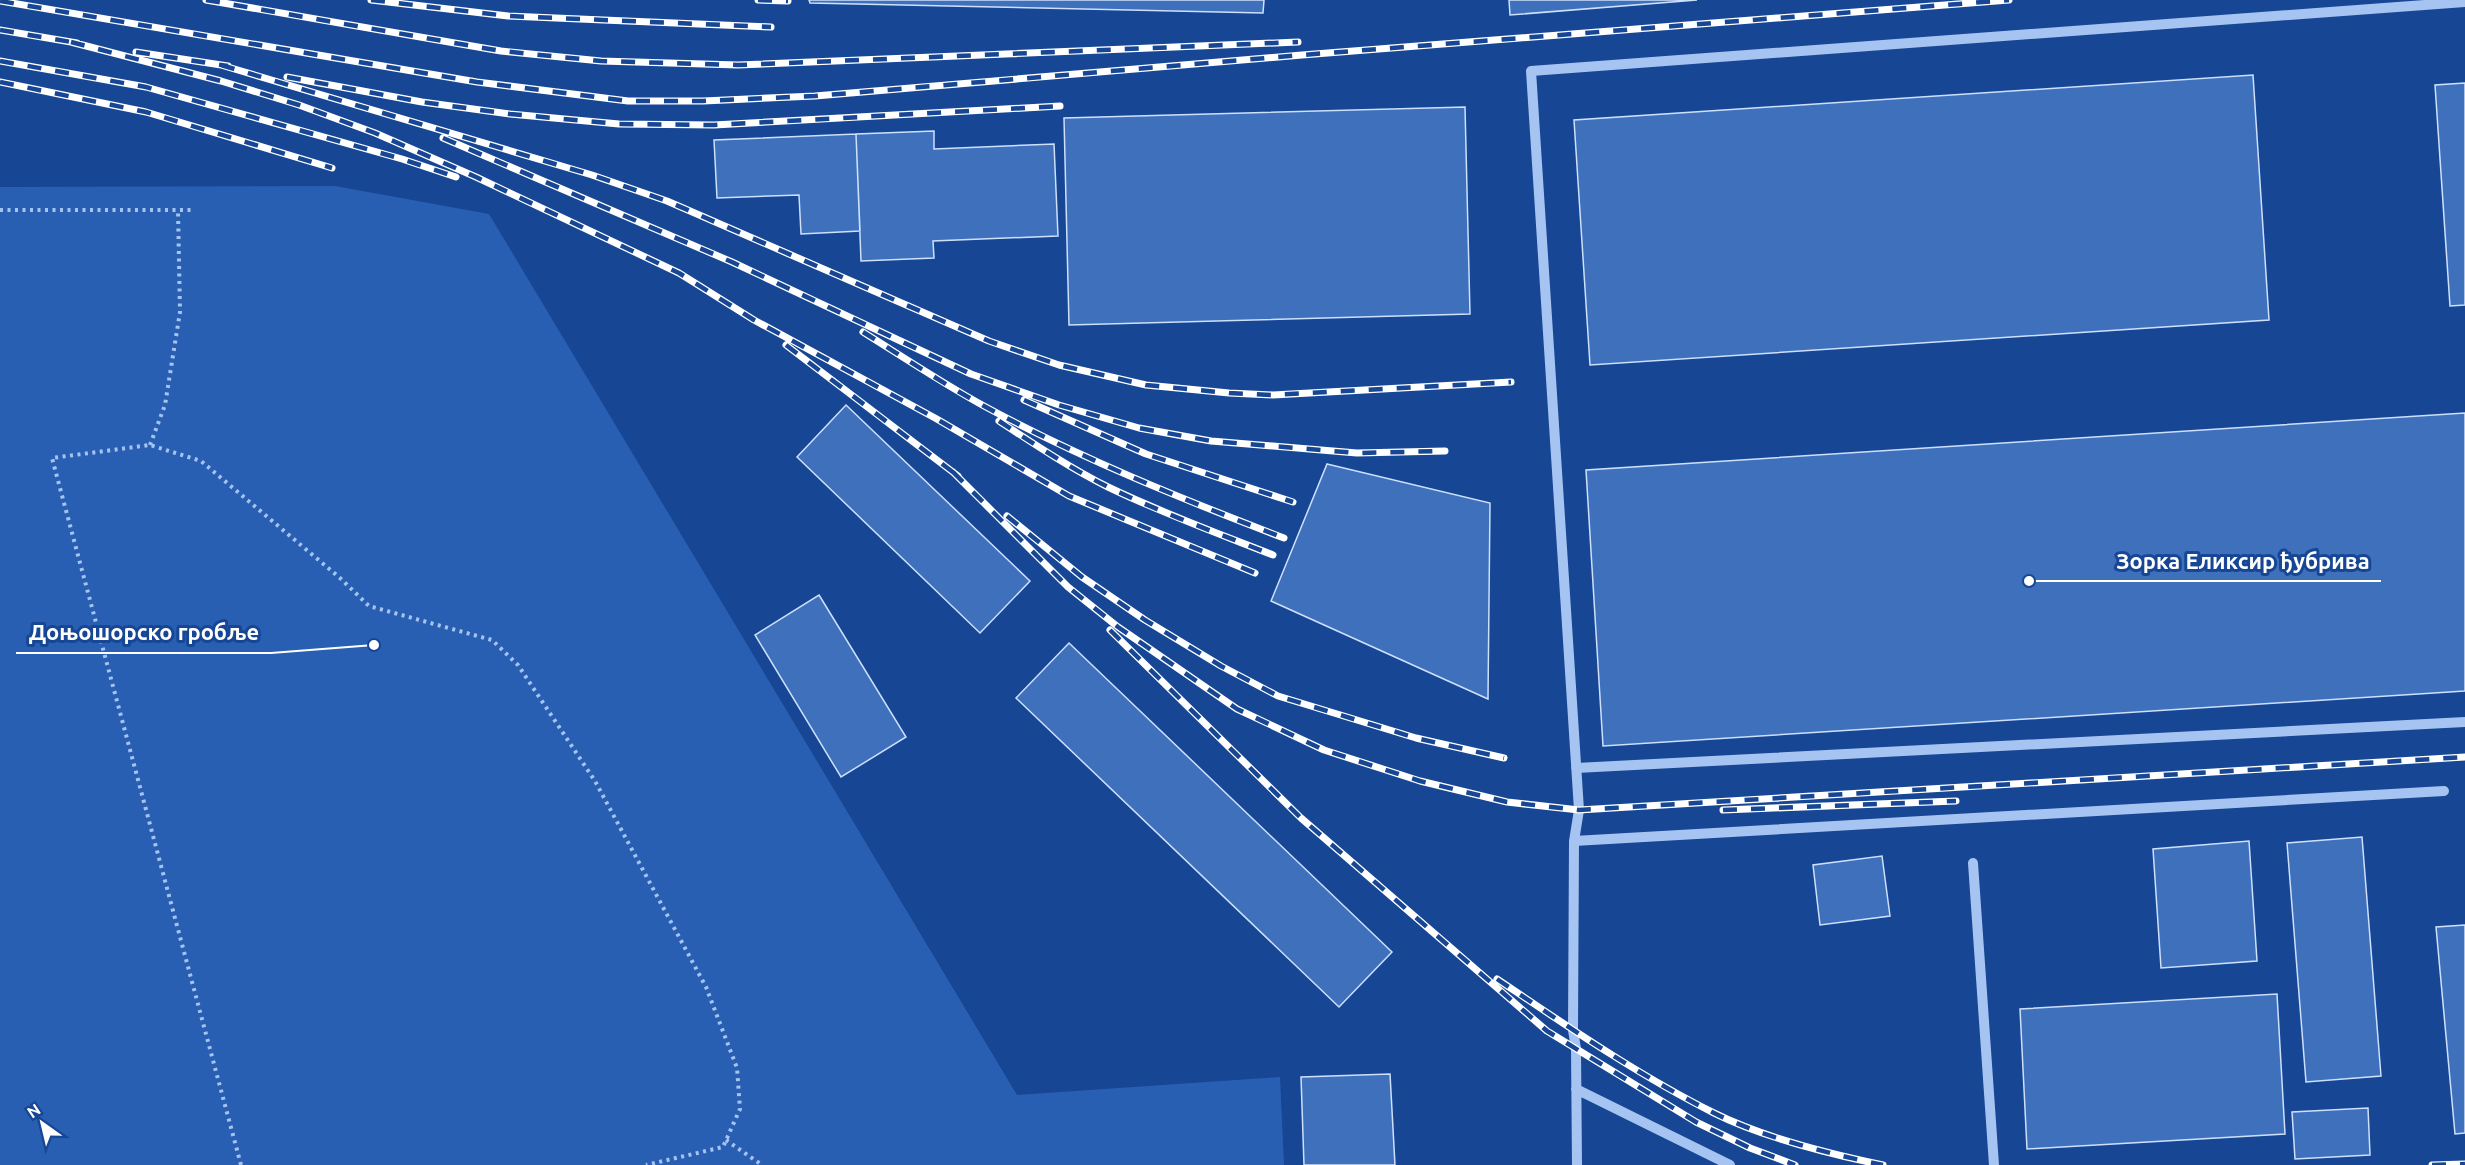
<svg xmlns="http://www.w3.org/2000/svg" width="2465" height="1165" viewBox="0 0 2465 1165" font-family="Ubuntu,sans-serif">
<rect width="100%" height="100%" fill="#164694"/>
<!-- green -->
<path fill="#295fb3" d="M335 186 489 214 1017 1095 1280 1077 1284 1165H0V187Z"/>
<!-- building -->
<path fill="#3e70bc" stroke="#cee0fc" stroke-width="1.5" d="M809 0H1264L1263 13 810 3Z
M1509 0H1697L1510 15Z
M2253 75 2269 320 1590 365 1574 120Z
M2465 83V305L2450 306 2435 85Z
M1465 107 1470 314 1069 325 1064 118Z
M934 131V149L1054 144 1058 236 933 241 934 258 861 261 856 134Z
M856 134 860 231 801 234 799 195 717 198 714 140Z
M846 405 1030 581 980 633 797 457Z
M2465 413V691L1603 746 1586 470Z
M1327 464 1490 503 1488 699 1271 601Z
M819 595 906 737 841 777 755 635Z
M1069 643 1392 952 1339 1007 1016 698Z
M2362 837 2381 1076 2306 1082 2287 843Z
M2249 841 2257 961 2161 968 2153 849Z
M1882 856 1890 916 1820 925 1813 865Z
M2465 925V1133L2455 1134 2436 927Z
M2277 994 2285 1134 2027 1149 2020 1009Z
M1390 1074 1395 1165H1304L1301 1077Z
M2368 1108 2370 1155 2295 1159 2292 1112Z"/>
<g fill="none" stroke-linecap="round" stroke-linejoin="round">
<!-- path -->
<path stroke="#a6c4f1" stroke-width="4" stroke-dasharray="3 4.5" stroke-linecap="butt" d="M0 210H194
M150 445 165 405 180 312 178 210
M726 1140 762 1165
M241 1165 52 458 150 445 201 461 340 578 369 606 492 640 518 665 595 781 706 987 737 1068 740 1109 723 1147 646 1165"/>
<!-- minor -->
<path stroke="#a6c4f1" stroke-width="10" d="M1576 768 2465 722
M1574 841 2444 791
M1973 863 1994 1165
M1576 1089 1730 1165
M1577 1165 1576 1049 1573 1030 1574 841 1579 810 1531 71 2465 2"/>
<defs>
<path id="rail" d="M206 0 501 51 601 61 738 65 1298 42
M371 0 508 16 771 27
M758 0 788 1
M0 1 477 82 628 101H703L815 96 1302 55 2009 0
M0 30 77 43
M71 42 221 81 299 105 375 133 476 177 679 273 754 320 935 418 1069 496 1255 573
M136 52 228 66
M0 61 146 87 402 159 456 177
M221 65 592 175 667 201 989 341 1059 365 1146 385 1229 393 1273 395 1511 382
M287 77 422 102 510 114 619 124 714 125 1060 106
M0 82 146 112 332 168
M443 138 732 262 971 374 1059 405 1139 428 1211 441 1357 453 1445 451
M863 332C903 357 942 383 984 406 1080 458 1182 499 1284 538
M786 345 958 476
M1024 400 1146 454 1293 502
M999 421C1034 444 1070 468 1108 487 1162 513 1217 533 1273 555
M953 472 1068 587 1118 627 1237 709 1324 750 1420 781 1507 802 1579 810 2465 757
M1007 516 1082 577 1145 620 1221 666 1278 696 1416 738 1504 758
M1110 630 1301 818 1547 1031 1696 1122 1750 1148 1795 1165
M1723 810 1956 801
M1497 979C1567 1026 1638 1075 1714 1113 1762 1137 1830 1154 1883 1165
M2432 1165 2465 1164"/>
</defs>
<!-- rail casing -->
<use href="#rail" stroke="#fff" stroke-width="7"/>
<!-- rail -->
<use href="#rail" stroke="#164694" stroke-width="4.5" stroke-dasharray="14" stroke-linecap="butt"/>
</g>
<!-- callouts -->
<path fill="none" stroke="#fff" stroke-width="2" d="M2029 581L2104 581H2381M374 645L271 653H16"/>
<g fill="#fff" stroke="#164694" stroke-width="2">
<circle cx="2029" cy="581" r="6"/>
<circle cx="374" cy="645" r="6"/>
</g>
<g font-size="22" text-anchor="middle" font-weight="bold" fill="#fff" stroke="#164694" stroke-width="6" stroke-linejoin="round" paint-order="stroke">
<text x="2243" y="569">Зорка Еликсир ђубрива</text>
<text x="144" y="640">Доњошорско гробље</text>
</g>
<!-- north arrow -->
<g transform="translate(42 1123) rotate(326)" stroke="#164694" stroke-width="4.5" paint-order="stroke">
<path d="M0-4.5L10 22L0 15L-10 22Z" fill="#ffffff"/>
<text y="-9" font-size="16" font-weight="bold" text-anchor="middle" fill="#ffffff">N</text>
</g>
</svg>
